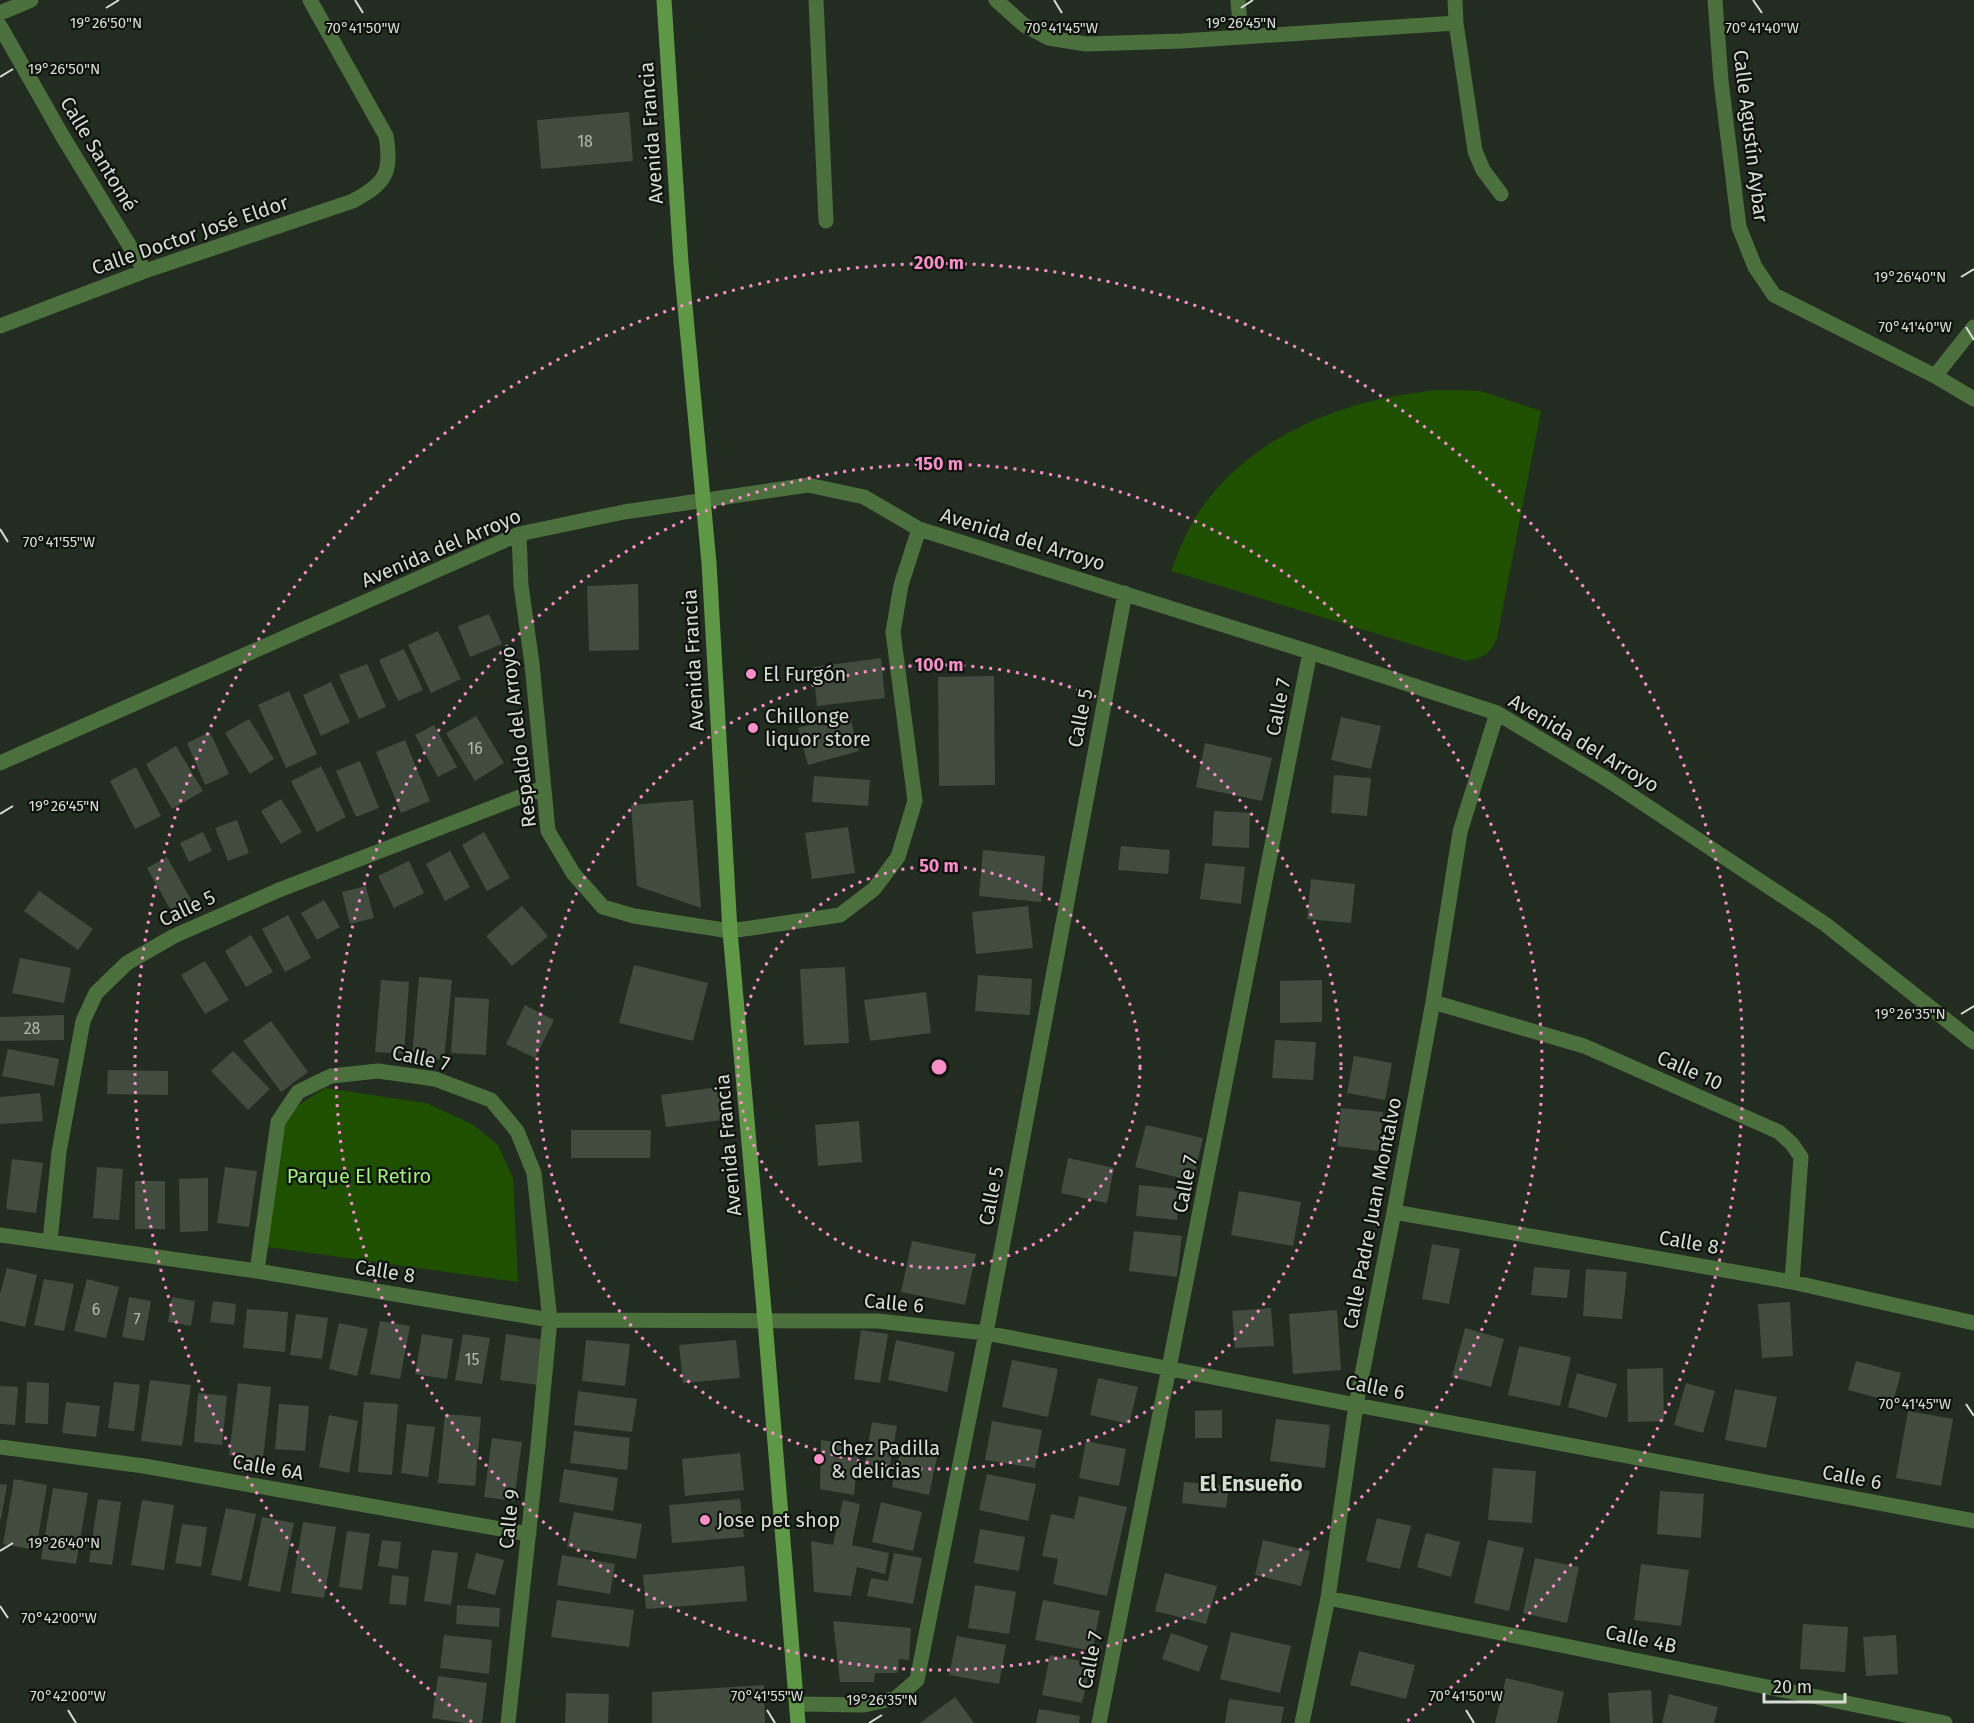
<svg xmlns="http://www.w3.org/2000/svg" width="1974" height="1723" viewBox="0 0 1974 1723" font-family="'Fira Sans',sans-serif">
<rect width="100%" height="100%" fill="#232c20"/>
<!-- green -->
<path fill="#1e5000" d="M1481 391 1541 411 1497 638C1491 654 1483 658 1466 661L1171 571C1180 547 1190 522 1206 502 1257 435 1340 402 1421 392 1440 389 1461 391 1481 391Z
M325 1088 426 1103 472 1124 498 1145 513 1178 518 1282 268 1247 277 1119Z"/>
<!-- building -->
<path fill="#414b3e" d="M629 112 633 161 541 169 537 120Z
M638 584 639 650 589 651 587 586Z
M489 614 502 644 470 657 458 626Z
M438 631 461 679 431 693 408 645Z
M404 649 423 690 398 701 379 660Z
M881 658 885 698 817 706 813 667Z
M367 664 386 707 359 719 339 675Z
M994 676 995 785 939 786 938 677Z
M331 682 350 722 321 736 303 695Z
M289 691 317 754 286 768 258 705Z
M849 714 859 751 808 765 798 728Z
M476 716 504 763 475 781 446 733Z
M1341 717 1381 726 1371 769 1331 760Z
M249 719 274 759 250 774 225 733Z
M434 725 457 767 438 777 415 735Z
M210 732 229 774 205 785 187 743Z
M405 740 430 801 401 813 376 752Z
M1205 743 1272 758 1262 801 1196 787Z
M176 746 203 791 172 809 146 764Z
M360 761 379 808 356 817 336 771Z
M321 766 346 817 317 832 291 781Z
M136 767 161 816 135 829 110 781Z
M1334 775 1371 778 1367 816 1331 813Z
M814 776 870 780 868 806 812 802Z
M281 799 302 832 281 844 261 811Z
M693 800 701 908 637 886 631 805Z
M1214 811 1250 813 1249 848 1212 846Z
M237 820 249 853 228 861 215 828Z
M848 827 855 873 812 879 805 833Z
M203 832 212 851 189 862 180 843Z
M484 832 510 878 487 891 462 845Z
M1121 846 1170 850 1168 874 1118 870Z
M983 850 1045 856 1041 902 979 896Z
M450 851 470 887 445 901 426 864Z
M167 857 194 905 174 916 147 868Z
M409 861 424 893 394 908 378 876Z
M1205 863 1245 867 1241 904 1200 899Z
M1311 879 1355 884 1351 923 1307 919Z
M366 886 374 918 350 924 342 892Z
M39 891 93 929 78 950 24 911Z
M324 900 340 927 317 940 301 913Z
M522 906 548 936 512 966 486 936Z
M1028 906 1033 948 976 954 972 912Z
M288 915 311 958 285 972 262 929Z
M251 935 273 972 246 987 225 951Z
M20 958 71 968 64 1003 12 993Z
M205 961 229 1000 205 1014 181 975Z
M634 965 708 983 693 1041 619 1023Z
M845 967 849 1043 804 1045 800 969Z
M978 975 1032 979 1030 1015 975 1011Z
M419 977 452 980 444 1060 412 1057Z
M381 980 409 982 404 1054 375 1052Z
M1322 980V1022L1280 1023V981Z
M926 992 931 1033 870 1041 864 1000Z
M455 997 489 999 486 1055 451 1053Z
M525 1005 554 1020 535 1058 506 1044Z
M64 1015V1040L0 1041V1017Z
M271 1021 308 1072 281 1092 243 1041Z
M1275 1040 1316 1042 1313 1080 1272 1078Z
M8 1049 59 1059 54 1086 2 1076Z
M233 1051 270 1089 248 1110 211 1071Z
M1354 1056 1392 1063 1385 1100 1347 1093Z
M108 1070 168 1071V1095L107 1094Z
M718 1087 722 1120 666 1127 661 1095Z
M40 1093 43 1121 0 1124V1097Z
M1341 1108 1383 1112 1379 1151 1337 1146Z
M859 1121 862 1162 818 1166 815 1125Z
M1146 1125 1203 1138 1193 1181 1135 1167Z
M571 1130H651L650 1158H571Z
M1068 1158 1114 1168 1107 1203 1061 1193Z
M12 1159 43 1163 36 1213 6 1209Z
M97 1167 123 1169 119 1220 93 1218Z
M225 1167 257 1171 249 1227 217 1223Z
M208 1178V1231L180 1232 179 1179Z
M135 1181H165V1229H135Z
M1139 1185 1180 1189 1177 1220 1136 1216Z
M1239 1191 1301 1202 1293 1246 1231 1235Z
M1134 1231 1182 1236 1177 1277 1129 1271Z
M912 1241 976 1254 965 1305 901 1292Z
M1432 1244 1460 1249 1449 1304 1422 1299Z
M1534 1267 1570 1270 1567 1298 1531 1295Z
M7 1268 37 1275 25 1327 0 1321V1294Z
M1586 1269 1627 1272 1622 1319 1583 1316Z
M44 1279 74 1284 64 1331 34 1325Z
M87 1279 119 1287 106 1338 74 1331Z
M129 1297 151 1301 144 1341 122 1337Z
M172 1297 195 1301 191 1326 168 1322Z
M213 1301 236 1304 234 1325 210 1322Z
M1790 1302 1793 1356 1762 1358 1758 1304Z
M1271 1308 1274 1346 1235 1348 1232 1311Z
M247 1309 288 1312 285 1352 243 1348Z
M1337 1310 1341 1370 1293 1374 1289 1314Z
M296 1314 328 1318 322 1359 290 1355Z
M380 1321 410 1326 400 1379 370 1374Z
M339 1323 368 1329 357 1376 329 1369Z
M1465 1328 1504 1339 1491 1387 1452 1377Z
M861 1330 888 1334 880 1383 854 1379Z
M422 1334 453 1339 447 1379 415 1374Z
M463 1334 490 1338 482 1384 455 1380Z
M506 1334 545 1340 538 1385 500 1380Z
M586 1340 630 1344 625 1386 582 1381Z
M736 1340 740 1378 683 1383 679 1345Z
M896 1340 955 1352 947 1392 888 1380Z
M1519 1346 1571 1357 1560 1406 1508 1395Z
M1012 1360 1058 1369 1048 1417 1002 1407Z
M1856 1361 1901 1373 1893 1402 1848 1390Z
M1663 1368 1664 1421 1628 1422 1627 1369Z
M1577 1373 1617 1384 1607 1418 1568 1407Z
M1098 1378 1138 1387 1129 1424 1090 1415Z
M150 1380 191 1385 182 1446 141 1441Z
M27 1382 49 1383 48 1424 25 1423Z
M114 1382 140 1385 134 1431 108 1428Z
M238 1383 271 1387 263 1459 229 1455Z
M1686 1383 1715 1391 1703 1433 1674 1425Z
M0 1386 18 1387 15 1425 0 1424Z
M1735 1389 1777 1397 1766 1448 1725 1440Z
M578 1391 637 1399 632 1432 574 1425Z
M198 1393 227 1396 222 1445 194 1442Z
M66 1402 100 1406 96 1437 62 1433Z
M364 1402 398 1404 392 1475 358 1472Z
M279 1404 309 1406 305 1451 275 1449Z
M1222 1410V1438H1195V1411Z
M1908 1411 1953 1419 1941 1486 1896 1478Z
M445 1414 481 1417 475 1486 438 1483Z
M329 1415 358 1421 349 1473 319 1467Z
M1276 1419 1330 1425 1325 1468 1270 1461Z
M992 1421 1042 1430 1035 1468 985 1460Z
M872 1422 897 1426 889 1472 864 1469Z
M407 1424 435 1427 428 1477 401 1473Z
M574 1431 630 1438 627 1470 570 1463Z
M492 1438 522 1442 514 1501 484 1497Z
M821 1440 859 1446 854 1495 820 1489Z
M1086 1441 1126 1449 1119 1486 1079 1478Z
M900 1450 937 1457 929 1495 892 1487Z
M740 1453 744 1490 685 1496 682 1459Z
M1493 1468 1536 1471 1532 1523 1488 1520Z
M564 1469 618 1478 613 1511 559 1502Z
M987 1474 1036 1484 1028 1521 979 1510Z
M14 1479 47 1485 36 1550 3 1544Z
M1184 1482 1229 1486 1226 1508 1182 1503Z
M0 1484 7 1485 1 1519H0Z
M53 1488 88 1493 76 1564 41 1559Z
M1660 1491 1704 1494 1701 1538 1657 1534Z
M1079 1496 1127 1507 1107 1596 1053 1584 1058 1559 1042 1556 1051 1514 1074 1519Z
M98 1499 121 1502 112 1565 89 1562Z
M740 1499 744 1537 672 1543 669 1505Z
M142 1500 174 1505 164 1570 131 1565Z
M843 1500 860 1504 852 1545 889 1553 885 1574 857 1567 851 1596 814 1592 811 1541 833 1545Z
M881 1502 922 1512 913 1551 872 1542Z
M226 1508 256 1514 241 1581 211 1575Z
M574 1512 642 1524 636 1559 567 1547Z
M262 1517 294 1523 280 1592 248 1586Z
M1377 1518 1411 1526 1400 1569 1366 1561Z
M303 1522 336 1527 324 1598 291 1593Z
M182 1524 207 1527 201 1567 175 1563Z
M980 1529 1025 1537 1019 1571 974 1563Z
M347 1531 370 1534 362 1590 339 1587Z
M1426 1533 1460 1542 1451 1577 1417 1567Z
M382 1540 401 1542 398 1569 378 1566Z
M1263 1540 1310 1551 1301 1586 1255 1575Z
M1488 1540 1524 1548 1509 1611 1474 1603Z
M432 1550 458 1553 451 1605 424 1601Z
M476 1553 504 1560 495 1595 467 1588Z
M894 1553 922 1558 913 1604 867 1596 871 1578 888 1581Z
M562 1555 615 1564 610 1594 557 1585Z
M1535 1558 1579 1567 1567 1623 1523 1613Z
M1641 1564 1689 1570 1681 1626 1634 1620Z
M744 1566 747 1601 646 1609 643 1575Z
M1165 1573 1217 1586 1206 1624 1155 1611Z
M392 1575 409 1577 406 1605 389 1604Z
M975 1585 1016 1592 1009 1634 968 1628Z
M557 1600 634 1610 629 1647 551 1637Z
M1043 1600 1100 1611 1092 1651 1035 1640Z
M457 1605 500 1608 499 1627 456 1624Z
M833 1621 911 1628 909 1660 899 1659 898 1673H875L874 1682H840Z
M1803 1624 1848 1627 1845 1672 1800 1669Z
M1231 1632 1291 1646 1280 1693 1220 1679Z
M1171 1633 1208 1646 1199 1672 1162 1659Z
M444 1635 492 1640 489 1674 440 1668Z
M1896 1635 1898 1674 1866 1676 1863 1637Z
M957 1636 1006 1645 999 1684 949 1675Z
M1359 1651 1415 1665 1406 1699 1350 1685Z
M1050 1655 1091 1663 1082 1703 1042 1695Z
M438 1676 487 1683 482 1723H464L432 1718Z
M1506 1678 1564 1692 1557 1723H1495Z
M764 1685 765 1723H652V1692Z
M1651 1690 1653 1723H1610L1608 1693Z
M566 1693 609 1694 608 1723H565Z
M1669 1694 1718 1707 1714 1723H1662Z
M955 1697 974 1723H920Z
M1229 1699 1284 1707 1281 1723H1225Z
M1039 1709 1080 1716 1079 1723H1036Z"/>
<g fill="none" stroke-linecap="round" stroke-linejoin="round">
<!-- street -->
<path stroke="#4c6f3e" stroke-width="15" d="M816 0 826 221
M996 0 1024 25 1049 38 1086 44 1182 41 1456 23
M1238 0 1241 37
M1455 0 1456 23 1475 151 1483 170 1501 194
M1715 0 1721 81 1739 227 1755 267 1774 295 1935 376 1974 399
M0 13 31 0
M0 26 63 137 145 271
M0 326 145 271 353 201C386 183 392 173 386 136L310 0
M1935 376 1974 327
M519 534 521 585 532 664 548 831 573 873 603 907 634 916 730 931 840 915 874 889 898 857 915 801 893 632 901 585 919 529
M0 763 519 534 624 512 808 485 864 497 919 529 1310 652 1497 713 1608 780 1825 924 1974 1042
M1433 1002 1584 1046 1779 1132 1792 1144 1801 1157 1792 1282
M1394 1212 1792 1282 1974 1323
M0 1235 257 1271 550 1320 878 1321 986 1333 1356 1405 1974 1521
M50 1241 59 1152 83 1021 96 993 127 963 174 936 279 890 543 788
M257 1271 278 1122 298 1092 331 1076 378 1071 435 1079 491 1100 517 1131 534 1173 550 1320 538 1446 508 1723
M0 1447 144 1466 529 1534
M1328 1598 1945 1723
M797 1704 864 1705 896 1698 917 1680 986 1333 1125 593
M1099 1723 1310 652
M1302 1723 1328 1598 1356 1405 1394 1212 1433 1002 1460 832 1497 713"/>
<!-- secondary -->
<path stroke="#5e9746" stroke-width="15" d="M664 0 681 263 709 563 730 931 765 1321 798 1723"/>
</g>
<!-- ticks -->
<path fill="none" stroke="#d7ddd5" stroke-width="2" d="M355 0 363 13M1054 0 1062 13M1753 0 1762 13M106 8 119 0M1241 8 1253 0M0 77 13 69M1961 277 1974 269M1966 327 1974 340M0 529 8 542M0 814 13 806M1961 1014 1974 1006M1966 1404 1974 1416M0 1551 13 1543M0 1606 8 1618M68 1710 76 1723M767 1710 775 1723M1466 1710 1474 1723M869 1723 882 1715"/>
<!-- distance rings -->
<g fill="none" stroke="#f98fc9" stroke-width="3" stroke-dasharray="3 6">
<circle cx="939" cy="1067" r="201"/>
<circle cx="939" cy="1067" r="402"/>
<circle cx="939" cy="1067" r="603"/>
<path d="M472 1722A804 804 0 1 1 1406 1722"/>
</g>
<!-- markers -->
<g fill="#f98fc9" stroke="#0f130d" stroke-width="2">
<circle cx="751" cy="674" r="6"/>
<circle cx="753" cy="728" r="6"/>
<circle cx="819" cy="1459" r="6"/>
<circle cx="705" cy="1520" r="6"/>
</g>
<g text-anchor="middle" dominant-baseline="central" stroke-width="4.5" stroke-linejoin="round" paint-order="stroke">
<!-- number labels -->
<g font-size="16" fill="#b2b8af">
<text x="585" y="141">18</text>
<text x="475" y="748">16</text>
<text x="32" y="1028">28</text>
<text x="96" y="1309">6</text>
<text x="137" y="1319">7</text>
<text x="472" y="1359">15</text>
</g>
<!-- street labels -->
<g font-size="20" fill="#d7ddd5" stroke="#0f130d">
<text transform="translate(651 133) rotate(-94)">Avenida Francia</text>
<text transform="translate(1751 136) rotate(83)">Calle Agustín Aybar</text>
<text transform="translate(99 154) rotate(59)">Calle Santomé</text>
<text transform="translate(190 235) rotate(-19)">Calle Doctor José Eldor</text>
<text transform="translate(1023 539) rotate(17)">Avenida del Arroyo</text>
<text transform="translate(441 548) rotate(-23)">Avenida del Arroyo</text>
<text transform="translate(693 660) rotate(-93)">Avenida Francia</text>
<text transform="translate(1278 707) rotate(-79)">Calle 7</text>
<text transform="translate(1080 718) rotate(-79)">Calle 5</text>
<text transform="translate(518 737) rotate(-97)">Respaldo del Arroyo</text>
<text transform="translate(1584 743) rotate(31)">Avenida del Arroyo</text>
<text transform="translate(187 908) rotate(-25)">Calle 5</text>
<text transform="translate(421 1058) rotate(12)">Calle 7</text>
<text transform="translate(1690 1070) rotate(24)">Calle 10</text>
<text transform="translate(728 1145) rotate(-95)">Avenida Francia</text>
<text transform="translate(1185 1184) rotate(-79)">Calle 7</text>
<text transform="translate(991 1196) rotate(-79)">Calle 5</text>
<text transform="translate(1372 1213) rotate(-79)">Calle Padre Juan Montalvo</text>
<text transform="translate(1689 1242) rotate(10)">Calle 8</text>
<text transform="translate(385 1271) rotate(9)">Calle 8</text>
<text transform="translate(894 1303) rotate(5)">Calle 6</text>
<text transform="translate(1375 1387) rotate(11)">Calle 6</text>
<text transform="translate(268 1467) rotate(10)">Calle 6A</text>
<text transform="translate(1852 1477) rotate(11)">Calle 6</text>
<text transform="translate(509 1519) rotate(-84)">Calle 9</text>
<text transform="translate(1641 1639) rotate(12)">Calle 4B</text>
<text transform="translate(1090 1660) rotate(-79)">Calle 7</text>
</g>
<!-- poi labels -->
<g font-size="20" fill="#d7ddd5" stroke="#0f130d" text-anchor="start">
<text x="763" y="674">El Furgón</text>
<text x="765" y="716">Chillonge<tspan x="765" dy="23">liquor store</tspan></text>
<text x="831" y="1448">Chez Padilla<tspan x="831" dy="23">&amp; delicias</tspan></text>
<text x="717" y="1520">Jose pet shop</text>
</g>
<!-- park labels -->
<g font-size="20" fill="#a1ed83" stroke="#0f130d">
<text x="359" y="1176">Parque El Retiro</text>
</g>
<!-- neighbourhood labels -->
<g font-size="21" font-weight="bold" fill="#d1ddcd" stroke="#0f130d">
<text x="1251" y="1484">El Ensueño</text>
</g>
</g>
<g font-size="15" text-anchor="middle" fill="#d7ddd5" stroke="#0f130d" stroke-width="4.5" stroke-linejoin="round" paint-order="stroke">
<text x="106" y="28">19°26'50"N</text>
<text x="1241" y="28">19°26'45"N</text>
<text x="1762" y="33">70°41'40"W</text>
<text x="363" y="33">70°41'50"W</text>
<text x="1062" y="33">70°41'45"W</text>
<text x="64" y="74">19°26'50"N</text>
<text x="1910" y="282">19°26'40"N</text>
<text x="1915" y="332">70°41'40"W</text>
<text x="59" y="547">70°41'55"W</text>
<text x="64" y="811">19°26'45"N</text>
<text x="1910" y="1019">19°26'35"N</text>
<text x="1915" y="1409">70°41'45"W</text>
<text x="64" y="1548">19°26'40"N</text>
<text x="59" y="1623">70°42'00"W</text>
<text x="68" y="1701">70°42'00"W</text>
<text x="767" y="1701">70°41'55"W</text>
<text x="1466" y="1701">70°41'50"W</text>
<text x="882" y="1705">19°26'35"N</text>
</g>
<circle cx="939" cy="1067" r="9" fill="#f98fc9" stroke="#0f130d" stroke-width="3"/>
<g font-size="18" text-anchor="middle" font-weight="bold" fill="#f98fc9" stroke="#0f130d" stroke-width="4.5" stroke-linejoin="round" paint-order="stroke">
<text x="939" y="269">200 m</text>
<text x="939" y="470">150 m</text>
<text x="939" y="671">100 m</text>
<text x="939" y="872">50 m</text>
</g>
<!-- scale -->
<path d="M1764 1693v9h81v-9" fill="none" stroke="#d7ddd5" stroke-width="3"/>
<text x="1773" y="1693" font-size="18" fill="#d7ddd5" stroke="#0f130d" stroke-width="4.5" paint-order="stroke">20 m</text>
</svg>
